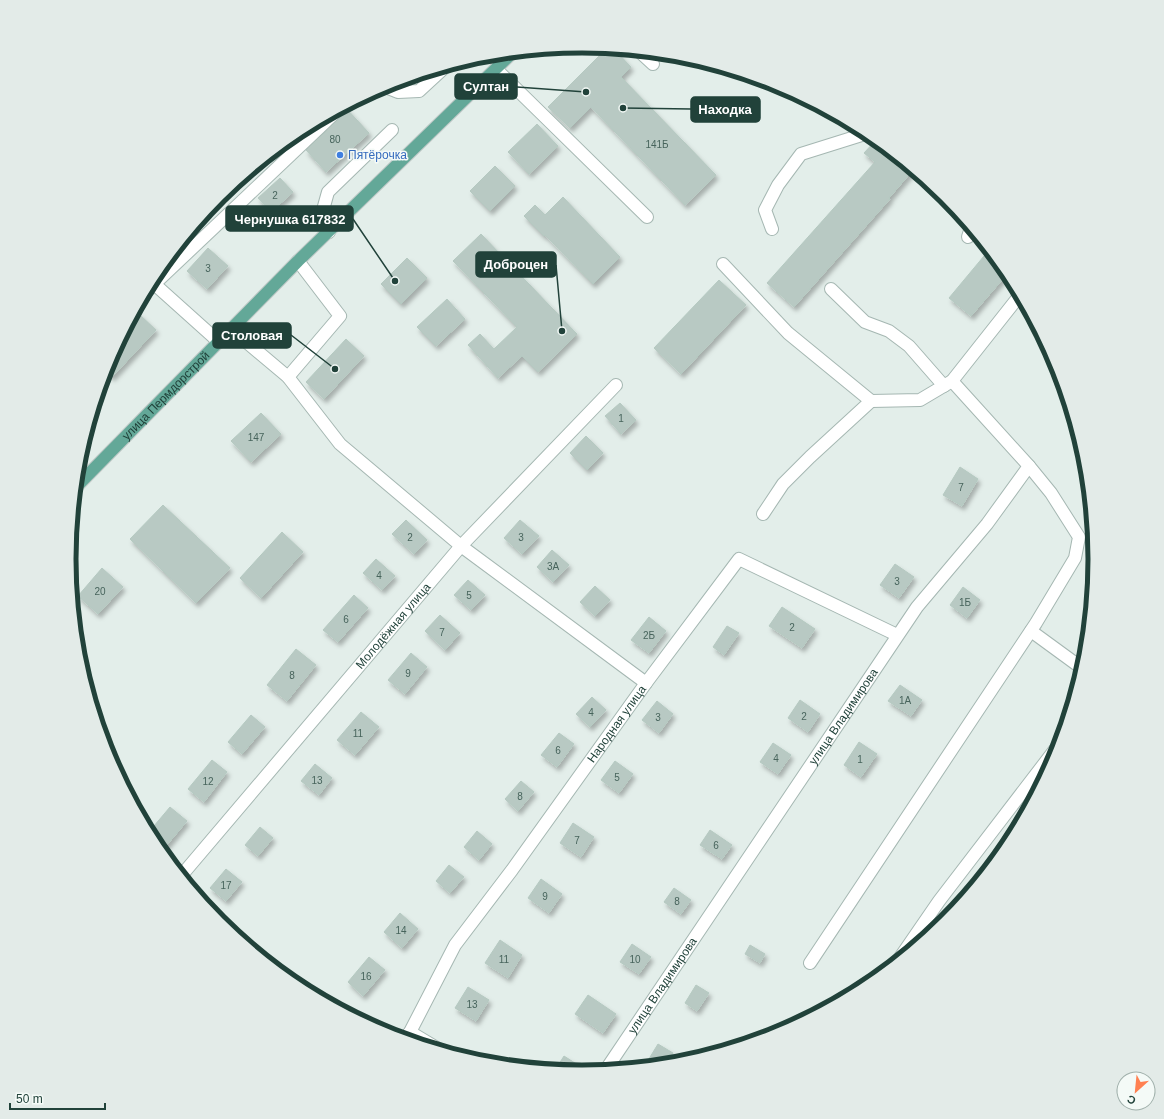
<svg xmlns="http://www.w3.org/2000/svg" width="1164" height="1119" viewBox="0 0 1164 1119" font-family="Arial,sans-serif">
<defs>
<filter id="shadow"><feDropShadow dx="2.5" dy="4" stdDeviation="2" flood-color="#0004"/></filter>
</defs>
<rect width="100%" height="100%" fill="#e3eeea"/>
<!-- building -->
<path fill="#b8c9c3" stroke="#b5c9c1" filter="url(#shadow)" d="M607 48 614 49 631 67 621 77 716 175 685 205 591 107 570 128 548 107Z
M345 107 369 133 326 172 306 150 341 117 343 114V109Z
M537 124 558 146 529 174 508 152Z
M876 140 913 170 889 198 890 199 794 307 767 283 875 162 864 153Z
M495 166 515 186 490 211 470 191Z
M280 178 293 192 271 212 258 198Z
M563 197 620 257 593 284 545 235 544 236 524 216 535 205 545 215Z
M481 234 577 334 538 372 522 356 498 378 468 345 480 334 494 349 517 327 453 261Z
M208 248 228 266 207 289 187 271Z
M989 250 1008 273 971 316 949 298Z
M407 258 427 278 401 304 381 284Z
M719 280 746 305 681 374 654 348Z
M447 299 465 319 436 346 417 327Z
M138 313 156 330 112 377 105 371 108 363 129 323Z
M346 339 364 356 324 399 306 382Z
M620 403 636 420 621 434 605 416Z
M261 413 281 434 251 462 231 441Z
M586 436 603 453 587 470 570 453Z
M960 467 978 479 962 506 943 495Z
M163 505 230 568 196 603 130 539Z
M406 520 427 540 414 554 392 534Z
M520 520 539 536 522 554 504 538Z
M282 532 303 552 261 598 240 578Z
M552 550 569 565 553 582 537 567Z
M376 559 395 576 382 590 363 573Z
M895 564 914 577 899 598 880 585Z
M102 568 123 587 98 614 78 596Z
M468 580 485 595 471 610 454 595Z
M595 586 610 600 595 616 580 602Z
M963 587 980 600 967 618 950 605Z
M354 595 368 608 338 642 323 630Z
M782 607 815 629 802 648 769 626Z
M440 615 460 633 445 650 425 631Z
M649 617 666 631 649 653 631 640Z
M727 626 739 633 724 655 713 647Z
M296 649 316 665 287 701 267 685Z
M411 653 427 667 405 694 388 680Z
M900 685 922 700 911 716 888 701Z
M592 697 606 710 590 727 576 714Z
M800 700 820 714 808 732 788 718Z
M657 701 673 714 659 733 642 720Z
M361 712 379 727 355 755 337 740Z
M251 715 265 727 242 754 228 742Z
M559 733 574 744 557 767 541 755Z
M859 742 877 754 861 777 844 765Z
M773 743 791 755 778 774 760 762Z
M212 760 227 772 204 802 188 789Z
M615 761 633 774 619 793 601 780Z
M315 764 332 778 319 795 301 781Z
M521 781 534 792 518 811 505 799Z
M170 807 187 821 161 852 155 845 148 833Z
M573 823 594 837 581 857 560 843Z
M260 827 273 838 258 856 245 845Z
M710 830 732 845 722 859 700 845Z
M477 831 492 844 479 860 464 847Z
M449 865 464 877 450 893 436 881Z
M226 869 242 882 226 901 210 888Z
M541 879 562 894 549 913 528 898Z
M674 888 691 900 681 914 664 902Z
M400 913 418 929 402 948 384 932Z
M500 940 522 955 508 978 485 963Z
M632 944 651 957 639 974 620 962Z
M750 945 765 954 760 963 745 954Z
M369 957 385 970 363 996 348 982Z
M696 985 709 993 697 1011 685 1003Z
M468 987 489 1000 476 1021 455 1008Z
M588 995 616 1014 603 1033 575 1014Z
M658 1044 673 1053 666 1065 644 1067Z
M564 1056 589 1072 582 1073 555 1070Z"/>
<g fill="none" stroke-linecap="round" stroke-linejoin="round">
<defs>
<g id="minor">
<path d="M640 52 653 64"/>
<path d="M496 69 647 217"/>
<path d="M383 86 398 92 419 91 445 67"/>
<path d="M772 229 765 210 778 185 801 154 868 133"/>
<path d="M329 232 321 217 328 192 392 130"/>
<path d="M968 237 971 228"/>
<path d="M723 264 788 333 871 401 920 400 952 381 1020 295"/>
<path d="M151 281 219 342"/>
<path d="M831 289 865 322 889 331 909 346 944 386"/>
<path d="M146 292 336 112"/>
<path d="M231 329 288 377 340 444 461 546 646 683"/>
<path d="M288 377 340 316 298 261"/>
<path d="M763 514 783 484 810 457 871 401"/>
<path d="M1031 631 1083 669"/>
<path id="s1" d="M181 876 461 546 616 385"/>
<path d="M897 962 939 901 1060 743"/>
<path d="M810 963 1036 623 1075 558 1079 537 1051 493 1029 466"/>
<path d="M410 1032 440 1050"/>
<path id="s2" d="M404 1039 410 1032 455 945 512 870 646 683 739 559 897 635"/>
<path id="s3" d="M605 1071 917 607 987 524 1029 466 952 381"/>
</g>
<g id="major">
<path id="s4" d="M76 487 298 261 512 53"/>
</g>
</defs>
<!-- minor casing -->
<use href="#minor" stroke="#a5b7b2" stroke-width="14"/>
<!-- major casing -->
<use href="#major" stroke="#c1cac8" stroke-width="14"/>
<!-- minor -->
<use href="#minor" stroke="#fff" stroke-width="12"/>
<!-- major -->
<use href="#major" stroke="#63a898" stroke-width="12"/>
</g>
<!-- markers -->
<circle fill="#3f7fe0" stroke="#f4faf7" stroke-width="1.5" cx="340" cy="155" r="4"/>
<g text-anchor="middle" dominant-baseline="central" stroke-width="3" stroke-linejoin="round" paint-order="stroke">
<!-- number labels -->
<g font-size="10" fill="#47645c">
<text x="335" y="139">80</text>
<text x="657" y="144">141Б</text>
<text x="275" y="195">2</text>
<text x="208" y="268">3</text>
<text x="621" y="418">1</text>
<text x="256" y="437">147</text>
<text x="961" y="487">7</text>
<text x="410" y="537">2</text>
<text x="521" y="537">3</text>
<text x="553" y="566">3А</text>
<text x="379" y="575">4</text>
<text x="897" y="581">3</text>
<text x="100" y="591">20</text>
<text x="469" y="595">5</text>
<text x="965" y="602">1Б</text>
<text x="346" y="619">6</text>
<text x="792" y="627">2</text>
<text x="442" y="632">7</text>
<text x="649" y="635">2Б</text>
<text x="408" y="673">9</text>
<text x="292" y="675">8</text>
<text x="905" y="700">1А</text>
<text x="591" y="712">4</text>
<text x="804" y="716">2</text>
<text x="658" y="717">3</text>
<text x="358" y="733">11</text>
<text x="558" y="750">6</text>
<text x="776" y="758">4</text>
<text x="860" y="759">1</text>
<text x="617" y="777">5</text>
<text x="317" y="780">13</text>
<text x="208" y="781">12</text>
<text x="520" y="796">8</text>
<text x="577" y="840">7</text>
<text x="716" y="845">6</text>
<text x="226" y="885">17</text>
<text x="545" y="896">9</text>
<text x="677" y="901">8</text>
<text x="401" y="930">14</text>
<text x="504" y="959">11</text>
<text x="635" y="959">10</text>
<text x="366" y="976">16</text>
<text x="472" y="1004">13</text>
</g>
<!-- shop labels -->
<g font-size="12" fill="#366cbe" stroke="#f4faf7" text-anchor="start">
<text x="348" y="155">Пятёрочка</text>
</g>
<!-- street labels -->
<g font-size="12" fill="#21423a" stroke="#f4faf7">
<text stroke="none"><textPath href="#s4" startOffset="128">улица Пермдорстрой</textPath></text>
<text stroke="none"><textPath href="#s1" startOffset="328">Молодёжная улица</textPath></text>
<text stroke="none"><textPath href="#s3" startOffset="427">улица Владимирова</textPath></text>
<text stroke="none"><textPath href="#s2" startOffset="381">Народная улица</textPath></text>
<text stroke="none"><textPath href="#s3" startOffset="103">улица Владимирова</textPath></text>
</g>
</g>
<!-- crop -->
<path d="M0 0H1164V1119H0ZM76 559a506 506 0 1 1 1012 0a506 506 0 1 1-1012 0Z" fill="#e3ebe8" fill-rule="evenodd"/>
<path fill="none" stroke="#21423a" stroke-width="5" d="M76 559a506 506 0 1 1 1012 0a506 506 0 1 1-1012 0Z"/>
<!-- callouts -->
<path fill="none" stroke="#21423a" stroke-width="1.5" d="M586 92L517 87M623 108L691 109M395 281L353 219M562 331L556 265M335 369L291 335"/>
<g fill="#21423a" stroke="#f4faf7" stroke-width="1.5">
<circle cx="586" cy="92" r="4"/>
<circle cx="623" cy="108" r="4"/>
<circle cx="395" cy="281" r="4"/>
<circle cx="562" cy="331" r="4"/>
<circle cx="335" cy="369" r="4"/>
</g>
<g fill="#21423a" stroke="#21423a" stroke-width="1.5">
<rect x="455" y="74" width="62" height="25" rx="4"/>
<rect x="691" y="97" width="69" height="25" rx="4"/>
<rect x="226" y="206" width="127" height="25" rx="4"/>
<rect x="476" y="252" width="80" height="25" rx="4"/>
<rect x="213" y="323" width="78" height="25" rx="4"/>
</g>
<g font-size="13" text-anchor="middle" font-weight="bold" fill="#fff">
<text x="486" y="91">Султан</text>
<text x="725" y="114">Находка</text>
<text x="290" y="224">Чернушка 617832</text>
<text x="516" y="269">Доброцен</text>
<text x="252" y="340">Столовая</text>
</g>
<!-- north arrow -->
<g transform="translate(1136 1091) rotate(207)"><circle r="19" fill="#f4faf7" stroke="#a0b0ab"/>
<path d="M0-3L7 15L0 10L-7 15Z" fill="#ff8051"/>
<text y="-6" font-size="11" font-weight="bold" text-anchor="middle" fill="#21423a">С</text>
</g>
<!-- scale -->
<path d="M10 1103v6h95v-6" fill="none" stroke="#21423a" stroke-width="2"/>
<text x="16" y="1103" font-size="12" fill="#21423a" stroke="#f4faf7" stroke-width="3" paint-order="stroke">50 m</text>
</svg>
